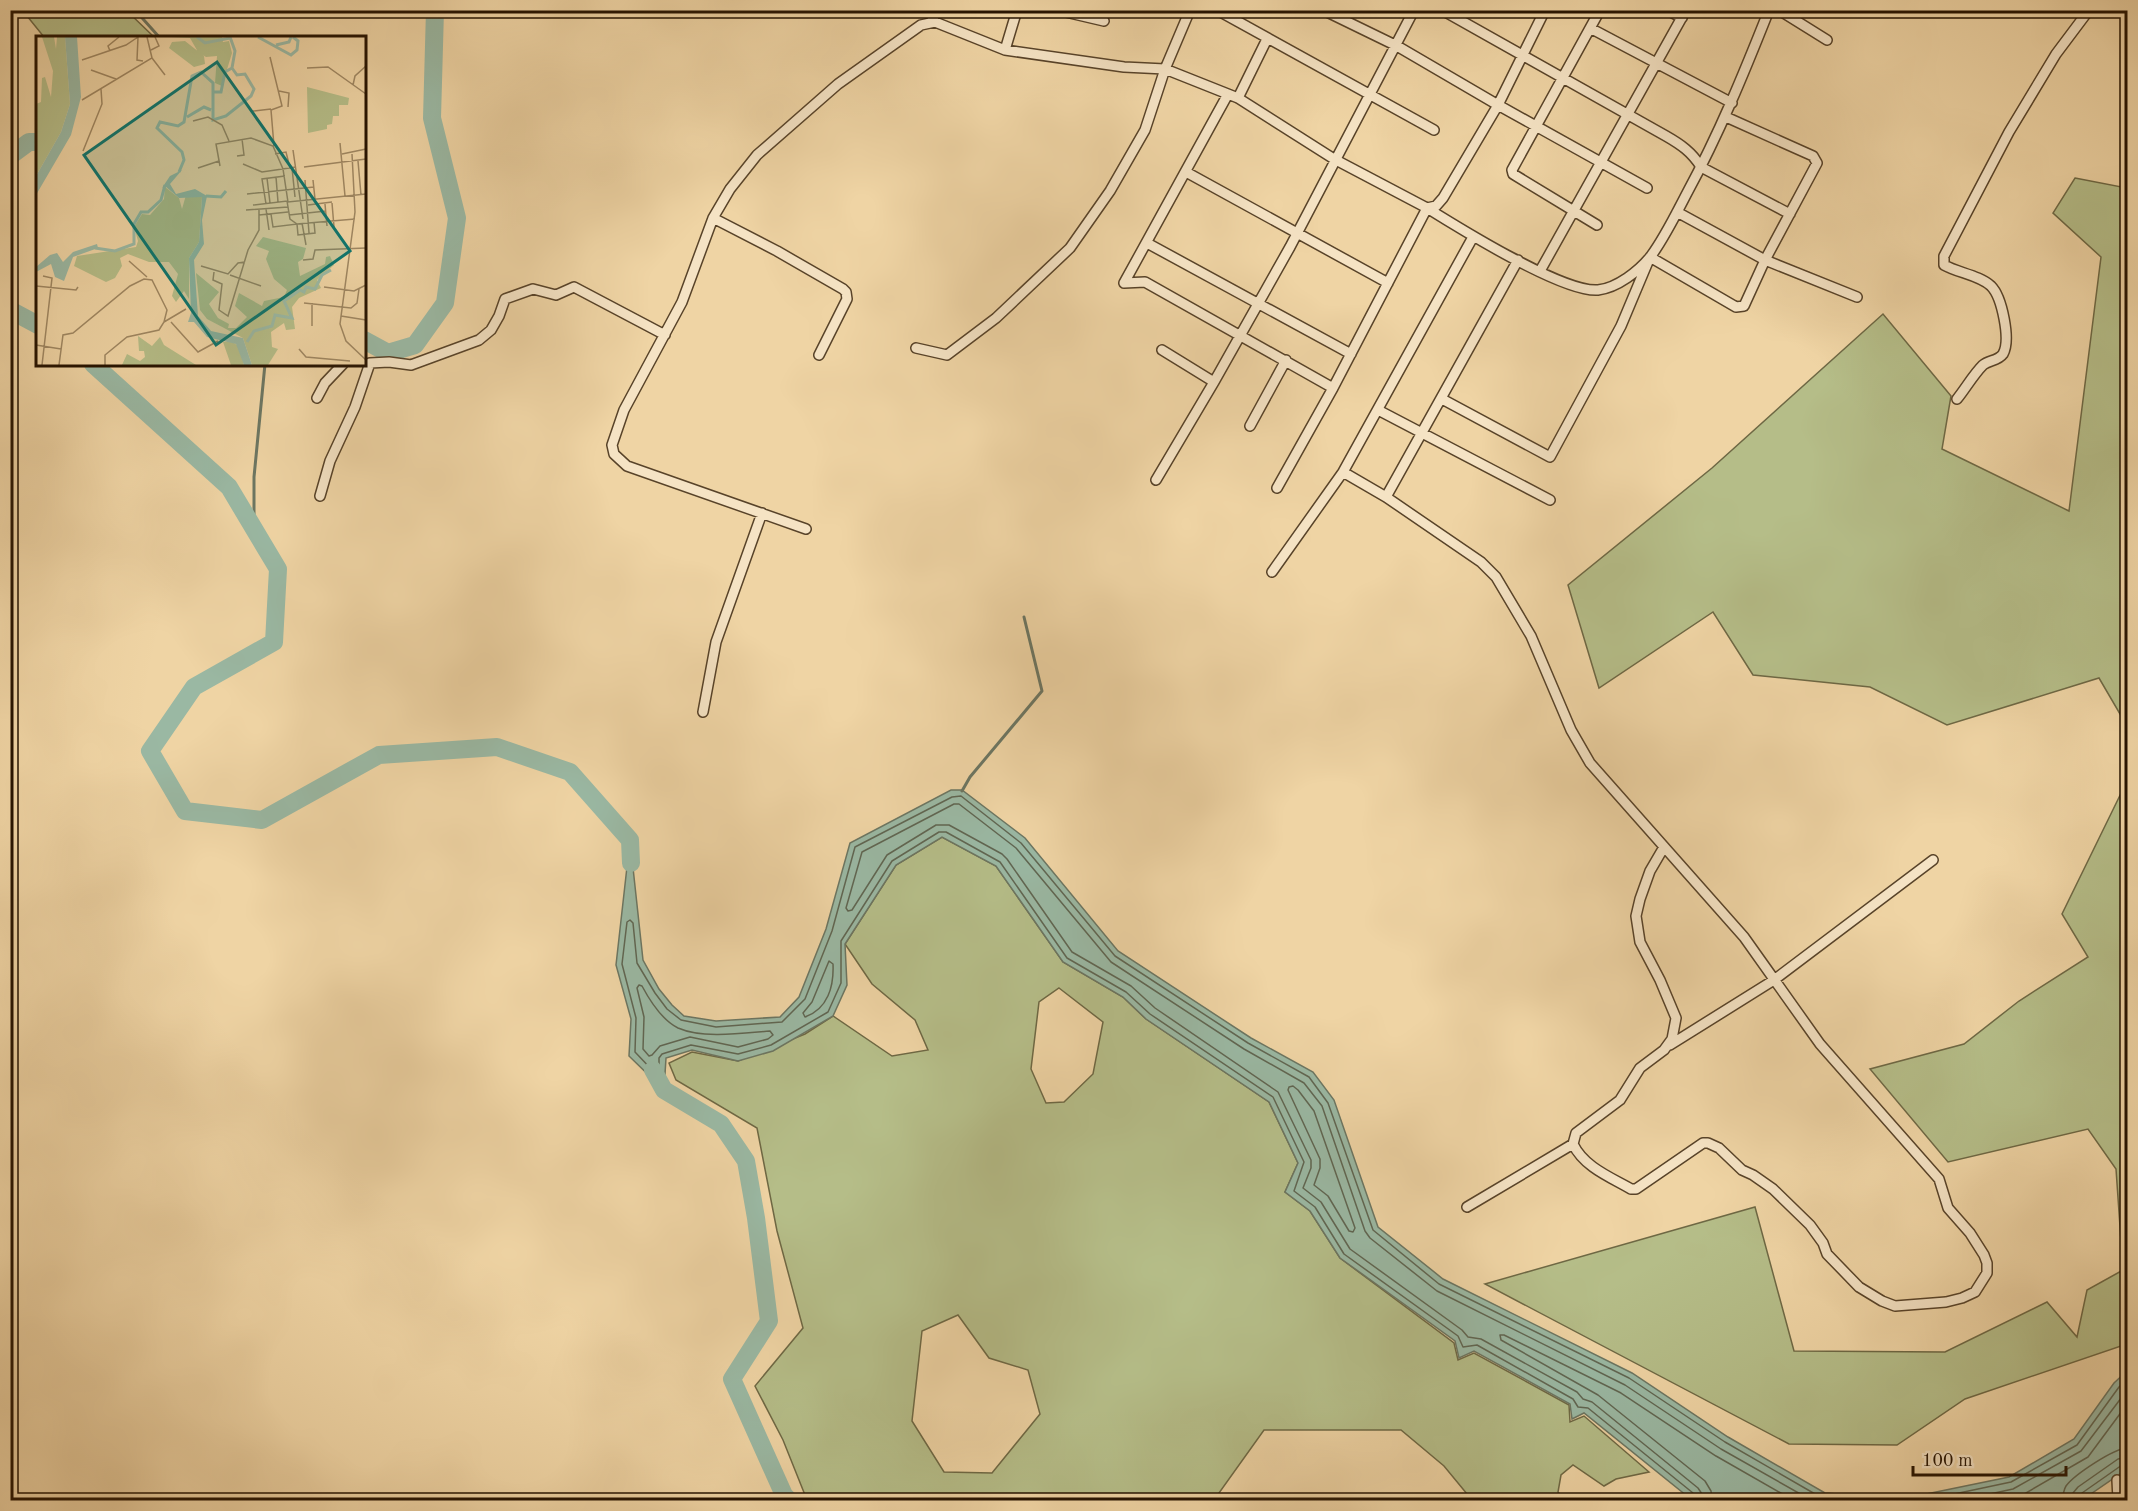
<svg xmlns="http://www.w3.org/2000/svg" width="2138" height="1511" viewBox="0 0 2138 1511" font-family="'Old Standard TT',serif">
<rect width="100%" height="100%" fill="#efd4a4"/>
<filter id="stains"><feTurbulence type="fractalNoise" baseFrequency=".00333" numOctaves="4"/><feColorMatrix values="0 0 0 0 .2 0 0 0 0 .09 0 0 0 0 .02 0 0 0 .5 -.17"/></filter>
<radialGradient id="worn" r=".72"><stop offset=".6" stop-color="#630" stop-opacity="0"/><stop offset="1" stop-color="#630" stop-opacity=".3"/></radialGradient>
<!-- green -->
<path fill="#b5bd88" stroke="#6e6844" stroke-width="1.5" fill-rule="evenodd" d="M23 11H127L154 37H44Z
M2075 178 2127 188V726L2099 678 1947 725 1870 687 1753 675 1713 612 1599 688 1568 585 1712 468 1883 314 1951 396 1942 449 2069 511 2101 257 2053 213Z
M2127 781V1344L1965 1399 1897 1445 1789 1444 1485 1284 1755 1207 1794 1351 1945 1352 2047 1302 2077 1337 2087 1290 2123 1270 2116 1169 2088 1129 1948 1162 1870 1069 1964 1044 2019 1001 2088 957 2062 914Z
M942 837 996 866 1063 962 1123 997 1146 1019 1269 1102 1298 1163 1285 1192 1310 1211 1340 1258 1454 1343 1458 1360 1474 1353 1569 1405 1570 1422 1584 1416 1649 1472 1616 1479 1604 1486 1573 1465 1561 1475 1558 1492 1565 1500H1472L1444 1466 1401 1430H1264L1214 1500H807L783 1440 755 1386 803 1328 777 1231 757 1128 676 1080 669 1063 692 1052 738 1061 805 1034 833 1016 892 1056 928 1050 915 1020 872 984 845 944 896 865ZM1059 988 1103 1022 1093 1074 1064 1102 1046 1103 1031 1069 1039 1002ZM958 1315 989 1358 1028 1370 1040 1414 992 1473 944 1472 912 1421 922 1331Z"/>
<!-- water -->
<path fill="#9ab8a3" stroke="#6c7662" stroke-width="1.5" d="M951 790H962L1025 838 1118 951 1251 1038 1313 1072 1334 1100 1378 1227 1443 1279 1632 1373 1728 1437 1825 1493 1902 1499 2009 1477 2074 1439 2114 1383 2127 1371V1469L2082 1500H1692L1584 1413 1572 1419 1570 1404 1474 1351 1459 1358 1455 1341 1340 1258 1310 1211 1285 1192 1298 1163 1269 1102 1146 1019 1123 997 1063 962 996 866 942 837 896 865 845 944 847 985 833 1016 773 1051 738 1061 692 1050 666 1058 664 1090 629 1056 631 1019 616 965 630 840 643 960 659 989 672 1005 684 1016 716 1021 780 1017 799 997 826 929 850 843Z"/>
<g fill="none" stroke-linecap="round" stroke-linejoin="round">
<!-- shore -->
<path stroke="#606652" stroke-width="1.5" d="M829 961 833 964C834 986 828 1009 805 1017L803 1013 812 1002Z
M639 985 642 986C650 1001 662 1020 678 1028 703 1039 744 1033 770 1031L773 1035 768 1039 738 1047 690 1037 660 1046 652 1055 649 1056 643 1049 644 1017 637 988Z
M1293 1086 1298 1090 1314 1111 1355 1228 1353 1232 1349 1231 1328 1196 1314 1185 1320 1168V1159L1288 1090 1289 1087Z
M1696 1500 1693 1493 1588 1408 1578 1407 1573 1399 1477 1345 1463 1347 1458 1336 1344 1254 1315 1207 1294 1191 1304 1162 1273 1097 1150 1014 1126 992 1067 958 1000 862 946 832H939L892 861 841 941V983L828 1012 771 1045 738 1054 691 1045 662 1054 659 1058V1070L654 1072 635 1052 636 1018 622 964 627 922 630 920 633 923 637 963 655 993 667 1009 681 1020 716 1027 782 1022 805 999 832 931 855 847 952 797 961 796 1021 843 1115 956 1248 1043 1309 1077 1328 1103 1373 1230 1439 1284 1629 1378 1725 1442 1822 1498 1844 1500
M1703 1500 1702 1494 1698 1488 1592 1402 1583 1399 1577 1392 1481 1339 1468 1337 1462 1330 1350 1249 1321 1202 1303 1188 1311 1168V1160L1278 1092 1155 1008 1131 986 1072 952 1007 859 1002 854 949 825H936L887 855 852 910 848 911 846 908 862 852 954 804H959L1016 848 1111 962 1244 1049 1304 1083 1322 1106 1365 1231 1370 1238 1437 1291 1625 1385 1721 1449 1811 1500
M1712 1500 1711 1491 1705 1481 1598 1395 1501 1340 1500 1335H1504L1621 1393 1716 1456 1793 1500
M1926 1500 2011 1482 2077 1445 2119 1387 2128 1379
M1962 1500 2013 1489 2081 1451 2128 1389
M2005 1500 2019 1497 2088 1457 2128 1403
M2063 1500C2063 1495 2063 1491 2066 1486 2074 1475 2114 1448 2128 1448
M2072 1500 2073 1493 2078 1487 2118 1459 2128 1457
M2079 1500 2082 1493 2122 1465 2128 1464"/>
<!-- stream -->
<path stroke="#6c7662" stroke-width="3" d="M135 10 160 38
M254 525V477L265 364
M962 791 970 777 1042 691 1024 617"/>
<!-- river -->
<path stroke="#9ab8a3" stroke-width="18" d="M10 156 29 142H38
M10 310 38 325
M364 340 388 353 415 345 445 303 457 218 432 118 435 10
M93 364 229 487 278 569 274 642 194 687 150 751 185 811 262 820 379 755 497 747 570 772 630 840 631 863
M653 1070 664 1090 721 1124 746 1161 756 1218 769 1321 732 1379 784 1495 789 1500"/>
<defs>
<path id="minor" d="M928 10 935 22
M1057 10 1104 21
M1217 10 1434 130
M1323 10 1397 46 1498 105 1647 188
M1442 10 1666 136C1680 144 1692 152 1701 167L1790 214
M1667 10 1682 18
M1779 10 1827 40
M1590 28 1732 103
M1005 50 1017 10
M1238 98 1267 39
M1186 172 1388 283
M1677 212 1765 260 1857 297
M713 218 777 251 843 289 846 292 847 299 819 355
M1597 225 1513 174 1512 170 1600 10
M1147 243 1351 354
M1540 271 1686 10
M1124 283 1145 282 1333 388
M1124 283 1228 94
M916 348 947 355 996 318 1070 248 1110 191 1145 130 1165 69 1190 10
M1162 350 1214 382
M317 398 325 383 343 364
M1442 399 1550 457 1621 326 1650 257 1736 307 1744 306 1765 260 1817 163 1813 156 1726 117
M1957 399C1966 388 1973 375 1983 365 1989 360 1998 361 2003 354 2011 340 2002 297 1991 286 1979 275 1958 273 1944 265V256L2009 132 2056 54 2089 10
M1378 410 1550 500
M1250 426 1286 360
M1343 472 1386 497 1481 562 1496 577 1531 636 1571 730 1590 763 1744 937 1820 1044 1939 1179 1948 1208 1970 1233 1984 1255 1987 1263V1273L1975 1292 1962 1298 1946 1302 1895 1306 1882 1301 1859 1287 1827 1254 1823 1243 1810 1225 1773 1189 1753 1175 1742 1170 1719 1148 1708 1143H1703L1636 1189H1631C1610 1177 1584 1167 1573 1144
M1156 480 1214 382 1290 247 1414 10
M1277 488 1333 388 1427 208C1459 228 1564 293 1598 290 1617 288 1639 271 1651 256 1665 237 1676 214 1687 193 1719 134 1744 73 1769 10
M320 496 330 461 355 407 370 363 389 362 411 365 479 340 491 330 499 316 505 299 533 289 556 295 574 287 665 335
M1386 497 1518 260
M806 529 627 466 614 454 612 445 624 410 682 302 713 218 730 189 757 155 838 84 921 25 935 22 1005 50 1124 67 1165 69 1238 98 1334 159 1427 208 1436 206 1443 198 1498 105 1545 10
M1272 572 1343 472 1473 237
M703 712 716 642 762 513
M1670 1045 1774 980 1933 860
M1467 1207 1573 1144 1576 1133 1620 1100 1640 1068 1664 1050 1672 1039 1676 1018 1660 980 1640 942 1636 916 1640 899 1650 871 1664 847
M2117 1480 2118 1500"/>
</defs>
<!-- minor casing -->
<use href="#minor" stroke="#584329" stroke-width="12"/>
<!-- minor -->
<use href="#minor" stroke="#f5e3c4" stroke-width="9"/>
</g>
<!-- overview -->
<g transform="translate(36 36)">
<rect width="330" height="330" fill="#efd4a4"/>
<path d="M6 1H18L20 13 21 1H29L34 68 25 96 0 140V68L5 66 6 42 9 41 15 61 17 35ZM136 1H186L187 6 193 5 196 17 186 50 179 47 181 20 170 21 162 16 154 2ZM149 5 168 20 169 28 158 31 133 12 136 6ZM271 51 313 62 312 69H303V80H297L296 88 291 89V93L272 97ZM129 151 143 162 146 173 150 159 166 161 163 206 153 222V263L148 255 140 266 136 260 142 238 133 226H113L92 218 84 222 86 230 79 242 70 246 38 230 41 220 100 211 102 205 98 191 106 178 114 179 128 163ZM227 201 270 212 267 223 262 226 264 240 289 228 290 221 294 220 298 229 281 244 285 252 263 262 256 271 259 293 250 294 248 287 235 296 236 311 242 313 232 329H216L207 302 171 283 164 274 160 237 183 256 173 268 182 282 193 288 192 292H200L211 281 199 270 203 257 226 270 228 265 248 261 251 254 238 243 230 223 233 215 220 210ZM102 300 116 310 124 301 128 309 160 329H86L91 318 104 325 109 321 108 315H103ZM195 305 204 311 208 329H195L187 306Z" fill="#b5bd88"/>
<path d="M29 1H41L45 61 35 99 0 159V140L25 96 34 68ZM146 134 134 148 140 158 159 153 171 160 166 184 168 208 158 224 162 280 175 295 207 302 216 329H208L200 308 171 301 158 286H152L155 277 153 222 163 206 166 161 143 162 129 150 126 152 134 140ZM61 208 62 212 37 221 28 245 19 241 15 228 0 236V231L14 219 21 217 27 226 37 216Z" fill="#9ab8a3"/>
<path fill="none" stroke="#9ab8a3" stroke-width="3" d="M161 1 169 7 194 2M222 1 255 19 261 14 262 5 257 1M240 9 253 6 255 1M178 56H185L189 36 196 32M151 81 168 71 175 74M143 136 148 124 146 116 121 92 124 86 142 90 148 86 156 40 165 36 177 47V84L190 80 215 60 218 53 209 38 201 39 196 32 199 15 194 1M170 160 185 161 190 155M59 212 79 215 98 208V188L105 176H112L125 164 129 149M211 306 218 295 236 290 239 279 256 282 248 265 264 254 268 256 270 251 279 253 286 239 295 234"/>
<path fill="none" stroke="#9f8762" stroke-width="1.5" d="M102 1 101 24 107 25M115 14 123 10 119 1M74 15 72 10 83 1M234 21 246 70 235 74 238 110M116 22 129 39M46 24 90 9 102 1M271 32 292 31 330 58M55 34 80 43M317 49 319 40 330 30M243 55 253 57 252 71M46 64 116 22 111 1M217 75 235 73M157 85 172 81 186 89 193 105M304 107 309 160M257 114 267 183M47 115 66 68 65 53M239 118 250 116 254 132M306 118 330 113M316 118 319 176 304 288 310 305 330 324M201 120 208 119 206 103M322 125 325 159M207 128 226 136 260 131M184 130 180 108 215 102 237 110 247 133 252 166 330 158M268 131 330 123M162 132 183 125M256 132 259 161M240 141 242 166M231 142 234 167M269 144 273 197M277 144 279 163M211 158 278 151M296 167 298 191M230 168 226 143 249 140M289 168 291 190M217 169 251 165 254 183 261 188 319 183M272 169 296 166M230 173 233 194M210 174 252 171M235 178 237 191 261 188 262 199 279 197 278 186M223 179 252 176M253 179 290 175M266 187 270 209M267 224 277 223 279 214 330 212M93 225 111 241M165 230 192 238 202 227 209 226M178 236 177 244 186 248 183 274 192 280 212 214 223 194V174M194 239 225 250M0 250 40 254 42 251M288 251 318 255 330 249M268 267 315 272 321 267 323 253M305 280 330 284M128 286 150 273M135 286 162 316 182 305M276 290V267M0 309 25 313M263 313 270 321 314 325M6 329 16 242 7 240M23 329 27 299 37 297 94 250 108 243 116 244 131 274 128 286 123 294 91 301 69 319V329"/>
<path fill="#0f766e" fill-opacity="0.15" stroke="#0f766e" stroke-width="3" d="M181 26 314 215 180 309 48 119Z"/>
<rect width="330" height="330" fill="none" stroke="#261300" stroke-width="3"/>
</g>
<!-- margin -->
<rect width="2138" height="1511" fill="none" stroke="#efd4a4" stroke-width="36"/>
<rect x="12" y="12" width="2114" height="1487" fill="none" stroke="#261300" stroke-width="3"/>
<rect x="18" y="18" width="2102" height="1475" fill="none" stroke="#261300" stroke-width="1.5"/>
<!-- scale -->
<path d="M1913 1466v9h153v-9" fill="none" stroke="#261300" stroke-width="3"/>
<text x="1922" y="1466" font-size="18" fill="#261300" stroke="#f5e3c4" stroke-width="4.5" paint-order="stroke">100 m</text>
<rect width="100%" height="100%" filter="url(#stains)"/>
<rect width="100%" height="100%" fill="url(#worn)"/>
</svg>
